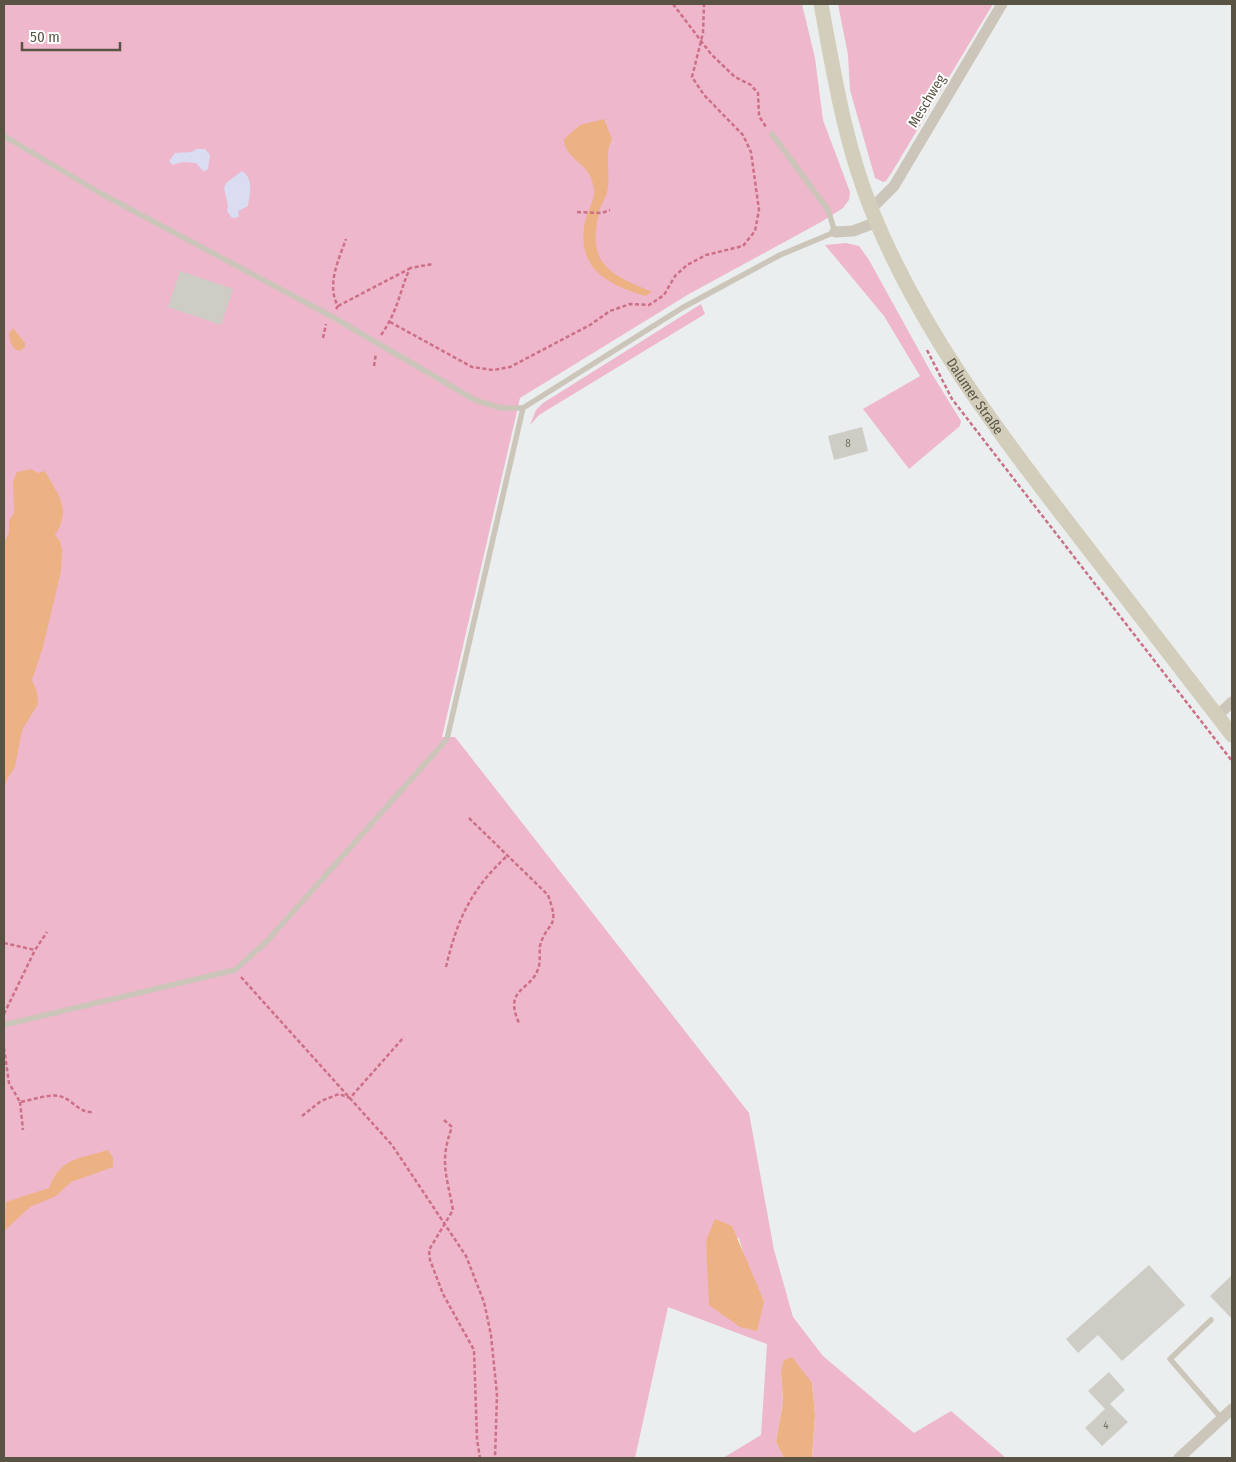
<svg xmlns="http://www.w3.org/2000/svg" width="1236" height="1462" viewBox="0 0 1236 1462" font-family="'Fira Sans Condensed',sans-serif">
<rect width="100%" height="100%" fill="#ebeeee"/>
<!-- green -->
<path fill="#eeb7cc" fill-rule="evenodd" d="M4 4H802L815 58 823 120 850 192 849 200 843 208 821 222 689 294 520 398 442 737H455L749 1113 774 1250 793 1317 823 1356 914 1433 951 1411 1006 1458H812L815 1415 812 1383 781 1372 783 1402 776 1442 784 1458H723L761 1435 767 1344 668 1307 635 1458H4ZM739 1238 746 1262 764 1301 708 1264 706 1241Z
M838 4H993L892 172 886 181 883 182 875 178 850 90 848 55Z
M846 243 859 246 869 260 932 374 961 421 960 426 909 469 863 409 920 376 884 316 825 245Z
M701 304 705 314 539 415 530 425 536 410 543 403Z"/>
<!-- sand -->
<path fill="#dadcf1" d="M196 149H205L210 155 208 169 204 172 196 163 182 162 173 165 169 161 175 153 192 152Z
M242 171C254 179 250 193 248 206L238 211 239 217 232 218 227 211 228 206 224 188 226 183Z"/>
<!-- water -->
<path fill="#ecb283" d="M604 119 612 139C604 154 610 170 608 187 607 197 601 204 599 212 587 265 608 273 652 292L645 296C607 284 576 269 585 222 589 205 599 198 591 178 584 161 565 158 564 139L580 125Z
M13 328 25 343V347L19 351C11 348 10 342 9 334Z
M31 469 38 473 45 471C58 495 72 509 55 535L60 541 62 550 61 571 43 647 32 680 37 692 38 704 22 730 15 767 7 779 4 788V542L9 533V520L14 513 13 481 17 472Z
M108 1150 113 1158V1167L71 1182 56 1196 30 1207 4 1231 6 1202 49 1188C61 1157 79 1159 108 1150Z
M715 1219 732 1226 764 1301 757 1331 740 1327 709 1305 706 1241Z
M792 1357 812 1383 815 1415 812 1458H784L776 1442 783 1402 781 1372 784 1360Z"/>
<!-- building -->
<path fill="#cecdc5" d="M180 271 233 289 221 325 168 307Z
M862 427 868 451 834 460 828 436Z
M1149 1265 1185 1305 1122 1361 1098 1335 1078 1353 1066 1339Z
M1232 1275V1319L1210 1296Z
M1109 1372 1125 1390 1110 1404 1128 1422 1102 1446 1085 1428 1107 1407 1105 1409 1088 1391Z"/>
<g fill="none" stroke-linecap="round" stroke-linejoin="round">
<!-- path -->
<path stroke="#cc6f87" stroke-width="2.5" stroke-dasharray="4 2.5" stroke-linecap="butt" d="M673 4 711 54 735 77 751 85 758 93 759 116 766 127
M577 212 602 213 610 210
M338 306 409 269
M336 309 338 306C326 285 339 259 346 239
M390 322 472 367 493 370 510 367 590 325 610 311 630 304 649 305 664 295 675 276 687 265 706 255 743 246 755 231 759 210 751 152 743 135 704 95 692 77 703 33 704 4
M381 335C398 311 399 293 410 268L433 264
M323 338 326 324
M927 350 952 399 1232 761
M374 366 376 353
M469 818 548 895C561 930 547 920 540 946 539 953 541 962 538 969 531 991 503 988 519 1023
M4 943 35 950 47 932
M446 967C457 920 471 889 507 856
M241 977 392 1145 466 1256 484 1302 491 1335 497 1395 495 1458
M4 1014 35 950
M4 1048 9 1083 20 1102C32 1100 48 1094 59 1096 73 1099 79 1114 94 1112
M20 1102 23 1130
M302 1116 321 1101 339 1094 350 1098 404 1037
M444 1120 452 1127C439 1162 447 1176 453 1210L429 1250 430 1260 443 1294 474 1350 477 1439 480 1458"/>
<!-- service -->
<path stroke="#cbc6b9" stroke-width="5.5" d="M4 136 100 193 331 316 475 400 501 408H523
M4 1025 235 970 267 941 447 739 523 408 682 308 780 255 835 232 828 210 772 134
M1211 1320 1170 1359 1222 1419"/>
<!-- minor -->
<path stroke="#cbc6b9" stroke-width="11" d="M871 209 894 186 1002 4
M835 232 853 231 877 222
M1217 716 1232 702
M1179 1458 1232 1409"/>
<!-- secondary -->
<path stroke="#d3cdbb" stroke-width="15" id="s1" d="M821 4C834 74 845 145 872 211 919 327 994 427 1070 525 1124 595 1178 665 1232 735"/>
</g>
<g text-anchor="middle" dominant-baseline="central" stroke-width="4" stroke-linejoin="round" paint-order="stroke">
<!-- number labels -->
<g font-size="11" fill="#767264">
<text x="848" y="443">8</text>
<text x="1106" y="1425">4</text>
</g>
<!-- street labels -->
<g font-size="14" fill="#595344" stroke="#fff">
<text transform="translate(927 101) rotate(-59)">Meschweg</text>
<text stroke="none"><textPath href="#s1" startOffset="426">Dalumer Straße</textPath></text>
</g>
</g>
<!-- border -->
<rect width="1236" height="1462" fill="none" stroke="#595344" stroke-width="10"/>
<!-- scale -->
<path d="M22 42v8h98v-8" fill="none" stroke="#595344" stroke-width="2.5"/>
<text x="30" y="42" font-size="15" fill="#595344" stroke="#ffffff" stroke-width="4" paint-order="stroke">50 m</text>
</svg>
